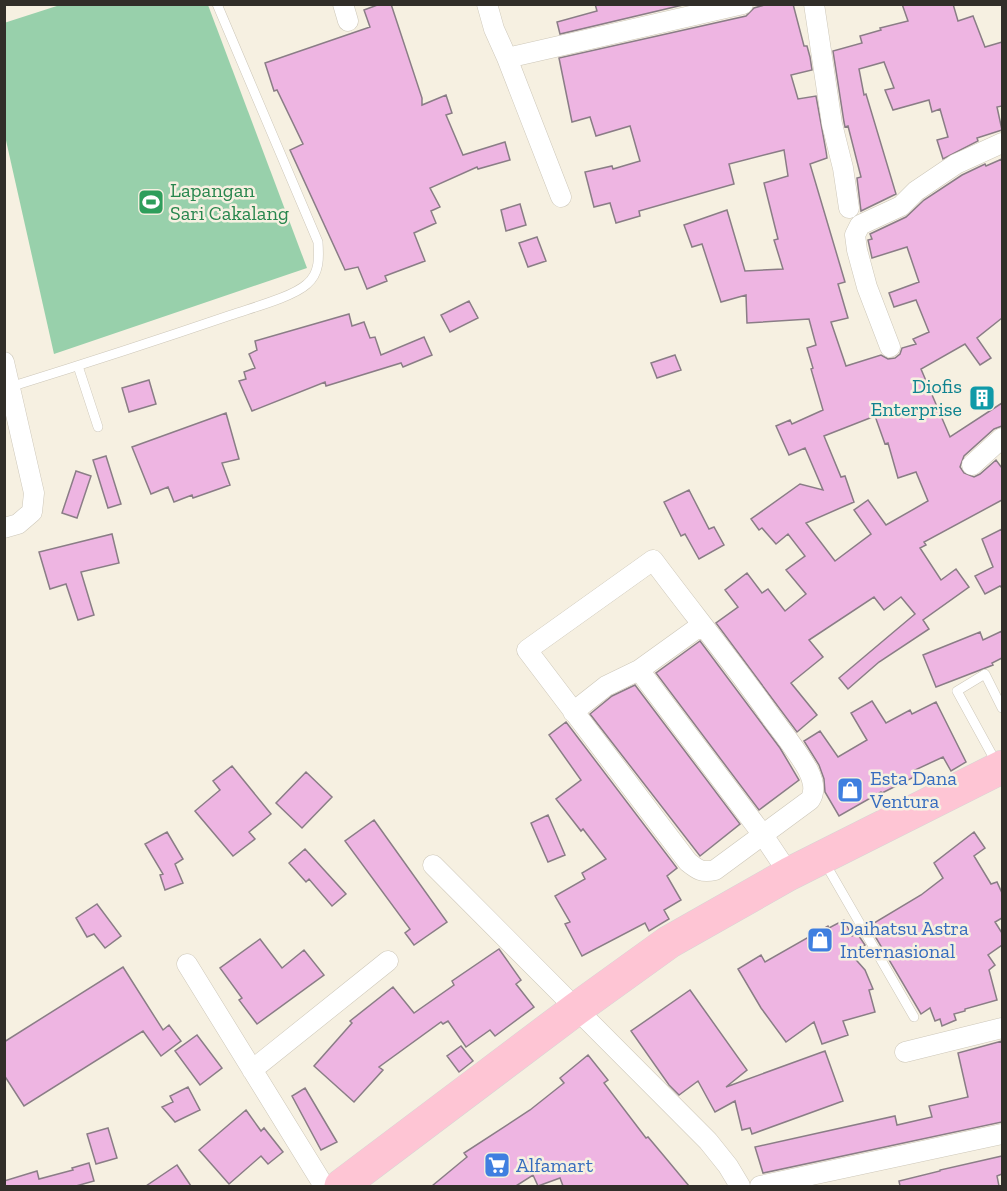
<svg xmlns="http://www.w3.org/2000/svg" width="1007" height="1191" viewBox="0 0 1007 1191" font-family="'Zilla Slab',serif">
<rect width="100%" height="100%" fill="#f6f0e1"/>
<!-- green -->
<path fill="#98d0ab" d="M63 4 208 5 307 268 54 354 5 136 4 23Z"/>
<!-- building -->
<path fill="#eeb5e2" stroke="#8a7d86" stroke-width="1.5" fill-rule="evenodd" d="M380 4H391L422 98V105L446 95 452 113 446 115 463 155 505 142 510 160 478 169 477 167 430 188 440 207 431 211 436 223 414 233 425 261 385 276 387 281 367 289 358 267 345 270 290 150 303 144 277 90 274 91 265 63 370 27 364 10Z
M595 4H687L560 34 557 22 597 11Z
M768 4H793L804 46H807L810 57 812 70 791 75 798 99 816 96 826 151 827 158 810 164 845 282 838 284 848 318 831 322 846 366 881 355 888 359 895 358 900 354 902 348 916 344 913 339 929 332 916 300 894 307 889 293 919 282 907 247 872 258 868 240 872 239 870 234 906 217 924 200 962 175 985 164 986 166 1002 159V318L977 338 991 358 980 365 965 344 921 369 950 437 1002 403V426L994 429 964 456 960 467 964 473 974 477 980 474 996 460 1002 468V500L924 542 926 545 920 548 941 580 956 569 969 587 923 620 929 629 879 662 848 689 839 678 915 614 901 597 884 610 874 597 809 640 823 657 791 683 817 715 797 732 716 623 738 607 725 590 747 573 762 593 768 589 785 611 806 594 786 570 805 556 788 534 776 544 762 528 759 530 751 519 800 484 823 490 805 448 789 455 776 426 790 420 792 424 823 410 811 369 813 368 807 348 816 345 809 319 747 323 746 295 721 302 702 244 692 247 684 225 727 210 745 271 783 269 774 240 778 239 764 183 788 176 784 150 729 164 734 184 639 211 640 216 616 223 610 203 594 207 585 172 612 166 613 169 640 161 630 126 596 136 590 117 572 122 559 58 746 16 754 8ZM875 416 885 444 888 443 898 478 916 472 928 501 886 525 868 500 854 510 871 534 835 561 806 523 854 502 845 476 841 477 824 436Z
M902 4H953L958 21 973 16 985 47 1002 42V106L997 107 1002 130 977 138 978 141 943 159 937 140 948 137 940 109 932 112 929 100 893 110 885 90 894 88 884 62 859 69 864 95 866 94 896 194 861 211 857 178 861 177 848 126 845 127 844 122 833 51 862 43 860 36 881 30 880 28 908 21Z
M520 204 526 225 506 231 501 210Z
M537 237 546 261 528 267 519 243Z
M469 301 478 318 450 332 441 315Z
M349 314 352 326 364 322 370 338 375 337 381 355 424 337 432 355 403 367 401 363 326 386 325 382 252 411 239 381 246 379 244 372 255 368 249 354 257 350 255 341Z
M675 355 681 370 657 378 651 363Z
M149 380 156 404 129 412 122 388Z
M226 413 239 459 222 463 230 485 193 498 192 495 174 502 168 487 151 494 132 447Z
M106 456 121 504 108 508 93 460Z
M76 471 91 476 77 518 62 513Z
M689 490 709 529 714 527 724 545 699 559 685 534 681 536 664 502Z
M1002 529V588L1000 586 985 594 975 576 993 567 982 539Z
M112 534 119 563 81 572 94 615 78 620 66 584 50 589 39 552Z
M1002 631V658L992 663 993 665 936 687 923 655 980 632 983 640Z
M700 641 780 748 799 780 759 810 656 673Z
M635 685 740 824 700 856 590 714 612 696Z
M872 701 886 723 910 710 912 714 936 702 966 762 951 771 943 757 915 770 918 775 882 793 881 792 839 816 825 792 824 779 819 765 804 741 820 731 838 757 867 740 851 713Z
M566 722 677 868 667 876 681 900 664 910 669 919 649 931 645 923 582 956 565 924 570 922 555 896 585 879 582 873 606 859 583 829 581 831 556 799 581 780 549 735Z
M232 766 271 814 249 832 255 839 233 856 195 811 220 790 213 781Z
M306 772 332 797 302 828 276 803Z
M548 815 565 855 548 862 531 823Z
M374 820 447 922 414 945 405 933 410 929 345 841Z
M167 832 183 859 175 864 183 883 165 890 160 875 163 874 145 844Z
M974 832 985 848 974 856 991 884 997 882 1002 893V918L995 922 1002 933V945L988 955 995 965 989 970 997 1000 965 1009V1011L954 1014 956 1020 942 1026 940 1019 935 1021 930 1008 921 1014 869 926 921 895 943 878 934 863Z
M305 849 346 894 332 906 309 879 306 882 289 863Z
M97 904 121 936 105 948 94 934 87 937 76 918Z
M844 920 852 936 857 933 865 945 850 953 865 970 873 989 869 990 875 1012 843 1021 848 1035 822 1044 814 1022 786 1042 761 1008 738 969 761 955 765 962 828 926 829 928Z
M260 939 282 968 304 950 324 975 257 1024 239 1000 242 998 220 968Z
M499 949 521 980 516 984 534 1007 495 1036 490 1030 466 1047 448 1021 443 1024 441 1022 379 1067 383 1070 354 1102 314 1066 352 1023 350 1021 393 987 414 1013 454 985 452 981Z
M123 967 163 1030 169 1025 181 1041 161 1056 143 1031 24 1106 4 1075V1042Z
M690 990 747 1070 726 1087 825 1051 843 1101 752 1134 750 1128 742 1130 735 1101 715 1112 698 1081 679 1095 669 1085 631 1031Z
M197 1035 222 1068 200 1085 175 1051Z
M1002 1041V1122L763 1173 755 1147 895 1116 897 1125 932 1117 929 1106 968 1097 958 1053Z
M461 1046 473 1061 459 1072 447 1056Z
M588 1055 608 1080 604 1083 646 1138 648 1137 664 1156 689 1186H563L560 1178 538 1186 533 1175 516 1186H432L467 1157 464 1153 530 1110 564 1083 560 1078Z
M188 1087 200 1110 175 1122 162 1107 173 1102 170 1096Z
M305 1088 337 1142 321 1150 292 1096Z
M246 1110 261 1131 264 1128 283 1152 268 1164 261 1156 229 1184 199 1150Z
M108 1128 117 1158 96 1164 87 1134Z
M1002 1156V1174L997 1176 999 1186H900L899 1181 940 1171V1170Z
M89 1163 94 1181 76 1186H4V1181L37 1171 39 1179 73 1170 72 1168Z
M177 1165 191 1186H146Z"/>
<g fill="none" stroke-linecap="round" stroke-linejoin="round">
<defs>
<path id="lane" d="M78 366 98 427
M10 387C84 364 158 340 231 315 251 308 293 297 307 284 320 273 319 257 318 242L217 4
M997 764 957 691 985 674 1002 708
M825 863 914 1017"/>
<path id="street" d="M343 4 348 21
M487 4 494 29 507 58 561 197
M814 4 832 124 843 168 849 208
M507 58 743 4
M890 347 867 287 857 250 855 235 860 225 901 206 916 191 956 164 1002 143
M4 362 34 493 32 512 18 524 4 528
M972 465 1002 438
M653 560C691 611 732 661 769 714 782 732 797 750 808 770 813 780 816 791 810 800L715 870C702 873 698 870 688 862L527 650Z
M639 670 763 835 789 874
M573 712 606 686 639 670 696 629H704
M433 865 708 1141 728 1166 740 1186
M187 964 324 1186
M905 1052 1002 1028
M252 1070 388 961
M760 1186 1002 1134"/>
<path id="highway" d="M341 1186 576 1009 669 942 789 874 1002 767"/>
</defs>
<!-- lane casing -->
<use href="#lane" stroke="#cdc7b9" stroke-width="10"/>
<!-- street casing -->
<use href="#street" stroke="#cdc7b9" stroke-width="21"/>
<!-- highway casing -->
<use href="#highway" stroke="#d6d5d4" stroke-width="34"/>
<!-- lane -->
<use href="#lane" stroke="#fff" stroke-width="9"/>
<!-- street -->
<use href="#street" stroke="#fff" stroke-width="20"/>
<!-- highway -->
<use href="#highway" stroke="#fec5d4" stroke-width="33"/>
</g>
<!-- icons -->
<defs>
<symbol id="stadium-square" viewBox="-11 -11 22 22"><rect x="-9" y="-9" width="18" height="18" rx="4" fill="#2e9e5b" stroke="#f6f0e1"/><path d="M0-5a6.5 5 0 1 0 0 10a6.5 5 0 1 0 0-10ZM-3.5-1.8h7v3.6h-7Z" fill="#fff"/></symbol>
<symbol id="building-square" viewBox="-11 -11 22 22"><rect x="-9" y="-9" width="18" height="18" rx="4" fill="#0f9aa8" stroke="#f6f0e1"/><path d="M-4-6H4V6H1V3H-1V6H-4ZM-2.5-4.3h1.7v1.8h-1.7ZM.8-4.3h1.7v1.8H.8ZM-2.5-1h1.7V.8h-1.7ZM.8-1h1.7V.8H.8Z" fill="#fff"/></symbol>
<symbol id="shop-square" viewBox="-11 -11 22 22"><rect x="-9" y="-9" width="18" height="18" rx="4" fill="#3f7fe0" stroke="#f6f0e1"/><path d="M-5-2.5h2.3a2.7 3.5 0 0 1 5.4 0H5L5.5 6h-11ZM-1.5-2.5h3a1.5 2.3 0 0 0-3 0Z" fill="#fff"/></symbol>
<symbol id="supermarket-square" viewBox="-11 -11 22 22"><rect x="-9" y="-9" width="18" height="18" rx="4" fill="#3f7fe0" stroke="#f6f0e1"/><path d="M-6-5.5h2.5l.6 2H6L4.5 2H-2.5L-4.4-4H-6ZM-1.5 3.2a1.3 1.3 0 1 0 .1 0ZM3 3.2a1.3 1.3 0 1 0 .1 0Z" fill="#fff"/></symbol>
</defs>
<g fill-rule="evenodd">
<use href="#stadium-square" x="136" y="187" width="30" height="30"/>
<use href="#building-square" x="967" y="383" width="30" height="30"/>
<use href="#shop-square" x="835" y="775" width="30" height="30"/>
<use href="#shop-square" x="805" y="925" width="30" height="30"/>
<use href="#supermarket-square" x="482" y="1150" width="30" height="30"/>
</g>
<g text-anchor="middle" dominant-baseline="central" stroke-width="5" stroke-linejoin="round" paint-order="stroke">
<!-- leisure labels -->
<g font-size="20" fill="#27864d" stroke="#f6f0e1" text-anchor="start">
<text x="170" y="190">Lapangan<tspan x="170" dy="23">Sari Cakalang</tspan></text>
</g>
<!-- culture labels -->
<g font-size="20" fill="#0d838f" stroke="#f6f0e1" text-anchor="end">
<text x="962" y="386">Diofis<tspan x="962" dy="23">Enterprise</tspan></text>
</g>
<!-- shop labels -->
<g font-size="20" fill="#366cbe" stroke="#f6f0e1" text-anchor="start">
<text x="870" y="778">Esta Dana<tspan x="870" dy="23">Ventura</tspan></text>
<text x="840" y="928">Daihatsu Astra<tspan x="840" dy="23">Internasional</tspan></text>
<text x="516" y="1165">Alfamart</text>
</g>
</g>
<!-- border -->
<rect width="1007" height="1191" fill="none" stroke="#312e29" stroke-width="12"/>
</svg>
